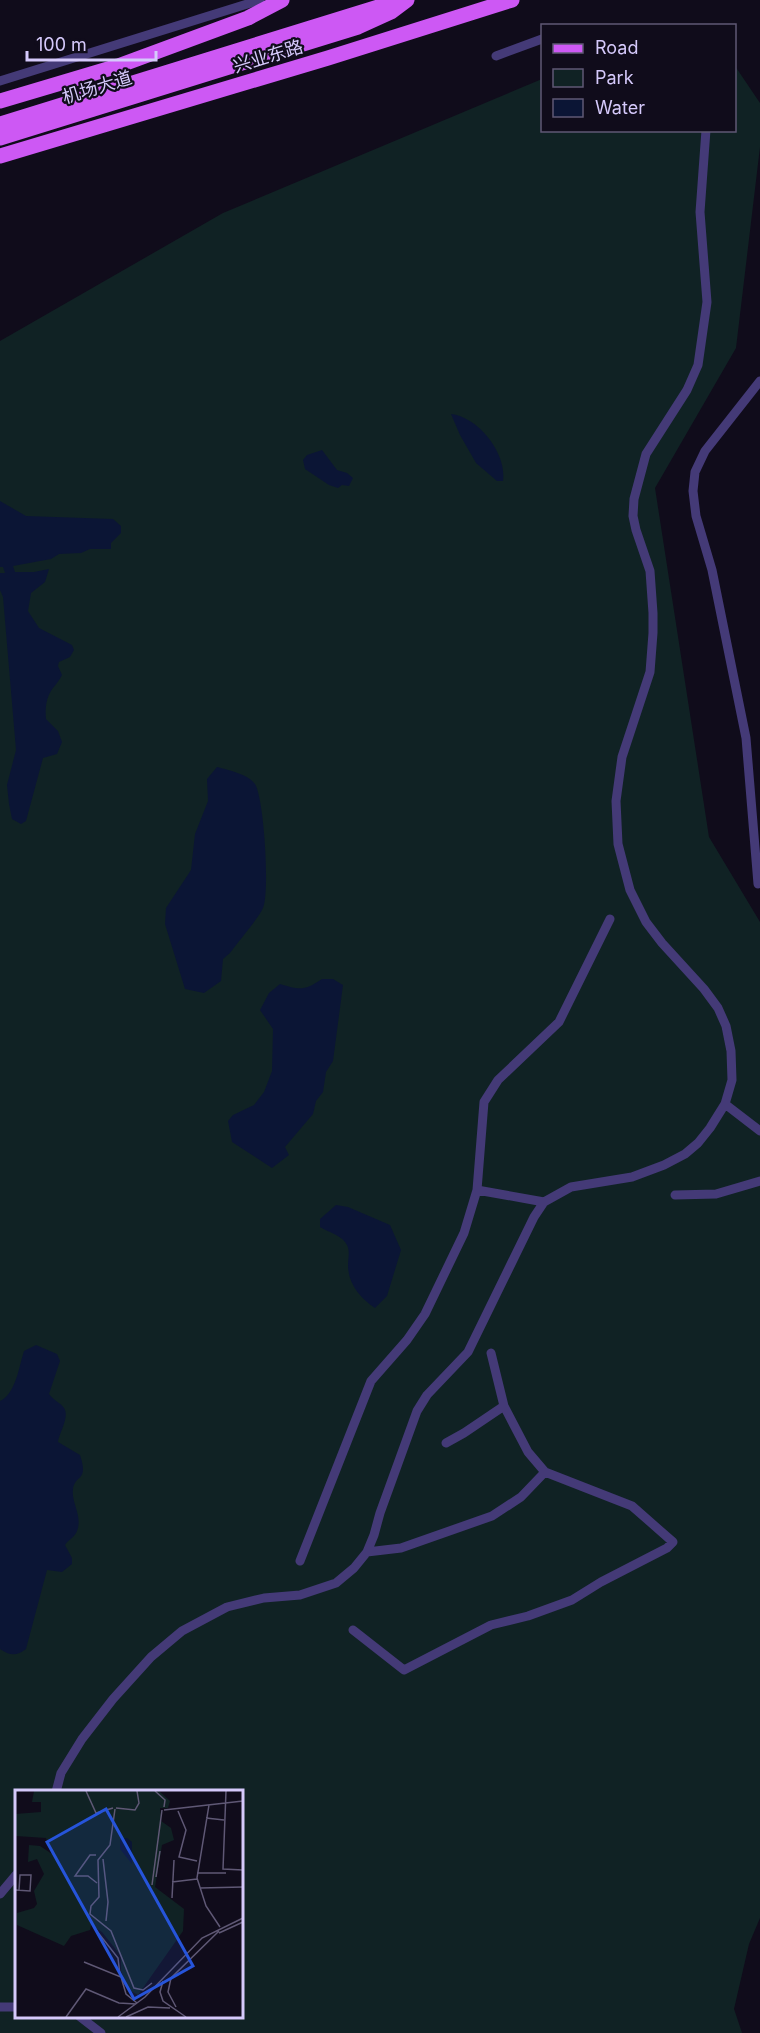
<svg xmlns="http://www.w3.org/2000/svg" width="760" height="2033" viewBox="0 0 760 2033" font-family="Inter,'Noto Sans SC',sans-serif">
<rect width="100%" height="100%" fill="#100c1b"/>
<!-- green -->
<path fill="#102224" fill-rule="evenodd" d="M735 66 760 103V147L736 348 655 488 709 837 760 922V1918L749 1944 734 2009 742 2033H0V341L223 213 542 79V130H734ZM16 1792H242V2016H16Z"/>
<!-- water -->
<path fill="#0b1535" d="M451 414C478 417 507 453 503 481H497L476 463 460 435Z
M322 450 337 470 347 473 353 478 349 486 342 485 338 488 329 485 305 469 303 460 307 455Z
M0 501 26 516 113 519 121 526V533L111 543V549H90L81 553 59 554 51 559 13 566 15 572H34L49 569 45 582 31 593 28 611 39 628 72 645 74 650 70 657 59 662 58 666 62 675C59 681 56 684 53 688 46 697 45 709 46 719L58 731 62 742 57 754 43 758 26 821 21 824 12 819 9 804 7 785 16 750 3 597 0 590V573H5L3 567H0Z
M217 767C228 770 248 774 255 784 264 798 270 892 263 908 258 919 238 942 230 953L223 959 221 981 204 993 185 989 165 924 166 908 191 870 195 834 208 801 207 779Z
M322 979H333L343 985 333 1061 326 1072 323 1092 316 1101 313 1114 285 1147 289 1155 272 1168 232 1142 228 1121 233 1115 254 1105 264 1092 272 1071 273 1029 260 1010 269 993 280 984C300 990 304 991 322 979Z
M336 1205 348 1207 390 1225 401 1250 387 1296 375 1308C360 1298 348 1284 348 1265 348 1257 351 1249 345 1242 340 1235 328 1232 320 1227V1219Z
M36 1345 57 1354 60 1361 49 1394C53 1400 61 1403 64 1408 70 1417 59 1433 58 1442L80 1455C89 1482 75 1474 73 1489 71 1503 83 1516 77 1531 75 1537 68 1540 65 1545L72 1558V1564L62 1572 47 1570 26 1649C17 1656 10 1656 0 1649V1401C16 1394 19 1366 24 1351Z"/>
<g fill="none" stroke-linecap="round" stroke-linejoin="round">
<!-- street -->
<path stroke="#443a77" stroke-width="9" d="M496 56 542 39
M0 81 260 0
M758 884 746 738 712 570 696 516 693 491 695 472 705 451 760 381
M725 1104 760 1131
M477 1190 544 1202
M675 1195 716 1194 760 1181
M446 1443 464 1433 504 1406
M367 1552 401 1548 492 1516 521 1497 545 1472
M300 1561 371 1381 407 1340 425 1314 464 1233 477 1190 484 1102 498 1080 559 1022 610 919
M353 1630 404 1670 491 1625 528 1616 572 1600 601 1582 667 1548 673 1542 632 1506 545 1472 528 1452 504 1406 491 1353
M56 1792 61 1773 82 1739 113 1699 151 1657 182 1631 227 1607 264 1598 300 1595 336 1583 354 1568 367 1552 374 1535 380 1513 417 1411 427 1395 468 1352 534 1217 544 1202 571 1187 632 1177 664 1165 685 1154 698 1143 710 1128 725 1104 732 1080 731 1051 726 1026 718 1008 704 989 662 943 646 922 630 890 618 844 616 801 622 757 650 672 653 633V613L650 571 636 530 633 516 634 499 646 454 687 390 698 365 707 302 700 212 706 130
M0 1894 16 1875
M0 2007H16
M79 2016 101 2033"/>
<!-- primary -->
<path stroke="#cd58f4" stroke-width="15" d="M0 101 118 66 248 18 282 0
M0 124 391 3
M0 138 358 27 391 12 407 0
M0 156 328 58 512 0"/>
</g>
<g text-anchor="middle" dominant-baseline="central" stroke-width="4.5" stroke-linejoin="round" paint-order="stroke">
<!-- street labels -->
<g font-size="18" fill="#d5c9fb" stroke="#100c1b">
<text transform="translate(268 56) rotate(-17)">兴业东路</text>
<text transform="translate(97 87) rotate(-17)">机场大道</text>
</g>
</g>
<!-- overview -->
<g transform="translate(15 1790)">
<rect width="228" height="228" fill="#100c1b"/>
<path d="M19 1H144L155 11 153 18H145L146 31 156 38 159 50 147 55 140 97 169 119 168 141 123 205 114 200 106 181V166L87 142 76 135 75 140 56 146 49 156 2 135V123L19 118 22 114 19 101 29 84 22 69 13 72 14 55 25 56 37 64 31 48 1 46 0 24 26 22V12H17Z" fill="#102224"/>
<path d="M112 48 117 52V74L105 59V49Z" fill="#0b1535"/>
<path fill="none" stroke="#5f5875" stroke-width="1.5" d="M71 1 81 23 98 18M140 1 150 10 149 17M211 1 208 79 228 80M194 15 182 88 191 116 205 137M101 18 120 20 124 13 122 1M100 19 95 55 83 70 84 107 76 116 75 124 96 141 119 198 128 200 137 193M149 20 228 11M163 21 171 40 164 67 182 71M191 28 209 30M81 65H75L60 86H73L82 93M88 69 93 112 91 131M182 83H211M141 87 145 61M157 92 182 89M137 95 147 20M185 98 228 97M0 100 15 101 16 85H5L4 100M157 108 159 70M81 140 103 168 105 185M204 143 228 132M69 172 106 187 111 204 122 213M148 191 145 202 148 211 171 227M161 217 153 202 156 188 204 141M51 227 71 199 104 213 121 214M103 227 130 207 187 148 228 128M111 227 133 217 155 218"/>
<path fill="#2654da" fill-opacity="0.15" stroke="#2654da" stroke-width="3" d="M91 19 178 176 119 209 32 52Z"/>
<rect width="228" height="228" fill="none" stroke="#d5c9fb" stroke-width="3"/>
</g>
<!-- legend -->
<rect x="541" y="24" width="195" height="108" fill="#100c1b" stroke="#5f5875" stroke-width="1.5"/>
<rect x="553" y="44" width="30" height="9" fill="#cd58f4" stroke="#5f5875" stroke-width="1.5"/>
<text x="595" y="54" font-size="18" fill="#d5c9fb">Road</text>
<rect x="553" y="69" width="30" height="18" fill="#102224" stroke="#5f5875" stroke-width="1.5"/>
<text x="595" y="84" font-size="18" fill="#d5c9fb">Park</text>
<rect x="553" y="99" width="30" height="18" fill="#0b1535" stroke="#5f5875" stroke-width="1.5"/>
<text x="595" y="114" font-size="18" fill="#d5c9fb">Water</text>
<!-- scale -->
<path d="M27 51v9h129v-9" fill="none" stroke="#d5c9fb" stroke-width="3"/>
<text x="36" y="51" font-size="18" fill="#d5c9fb" stroke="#100c1b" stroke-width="4.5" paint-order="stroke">100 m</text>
</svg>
